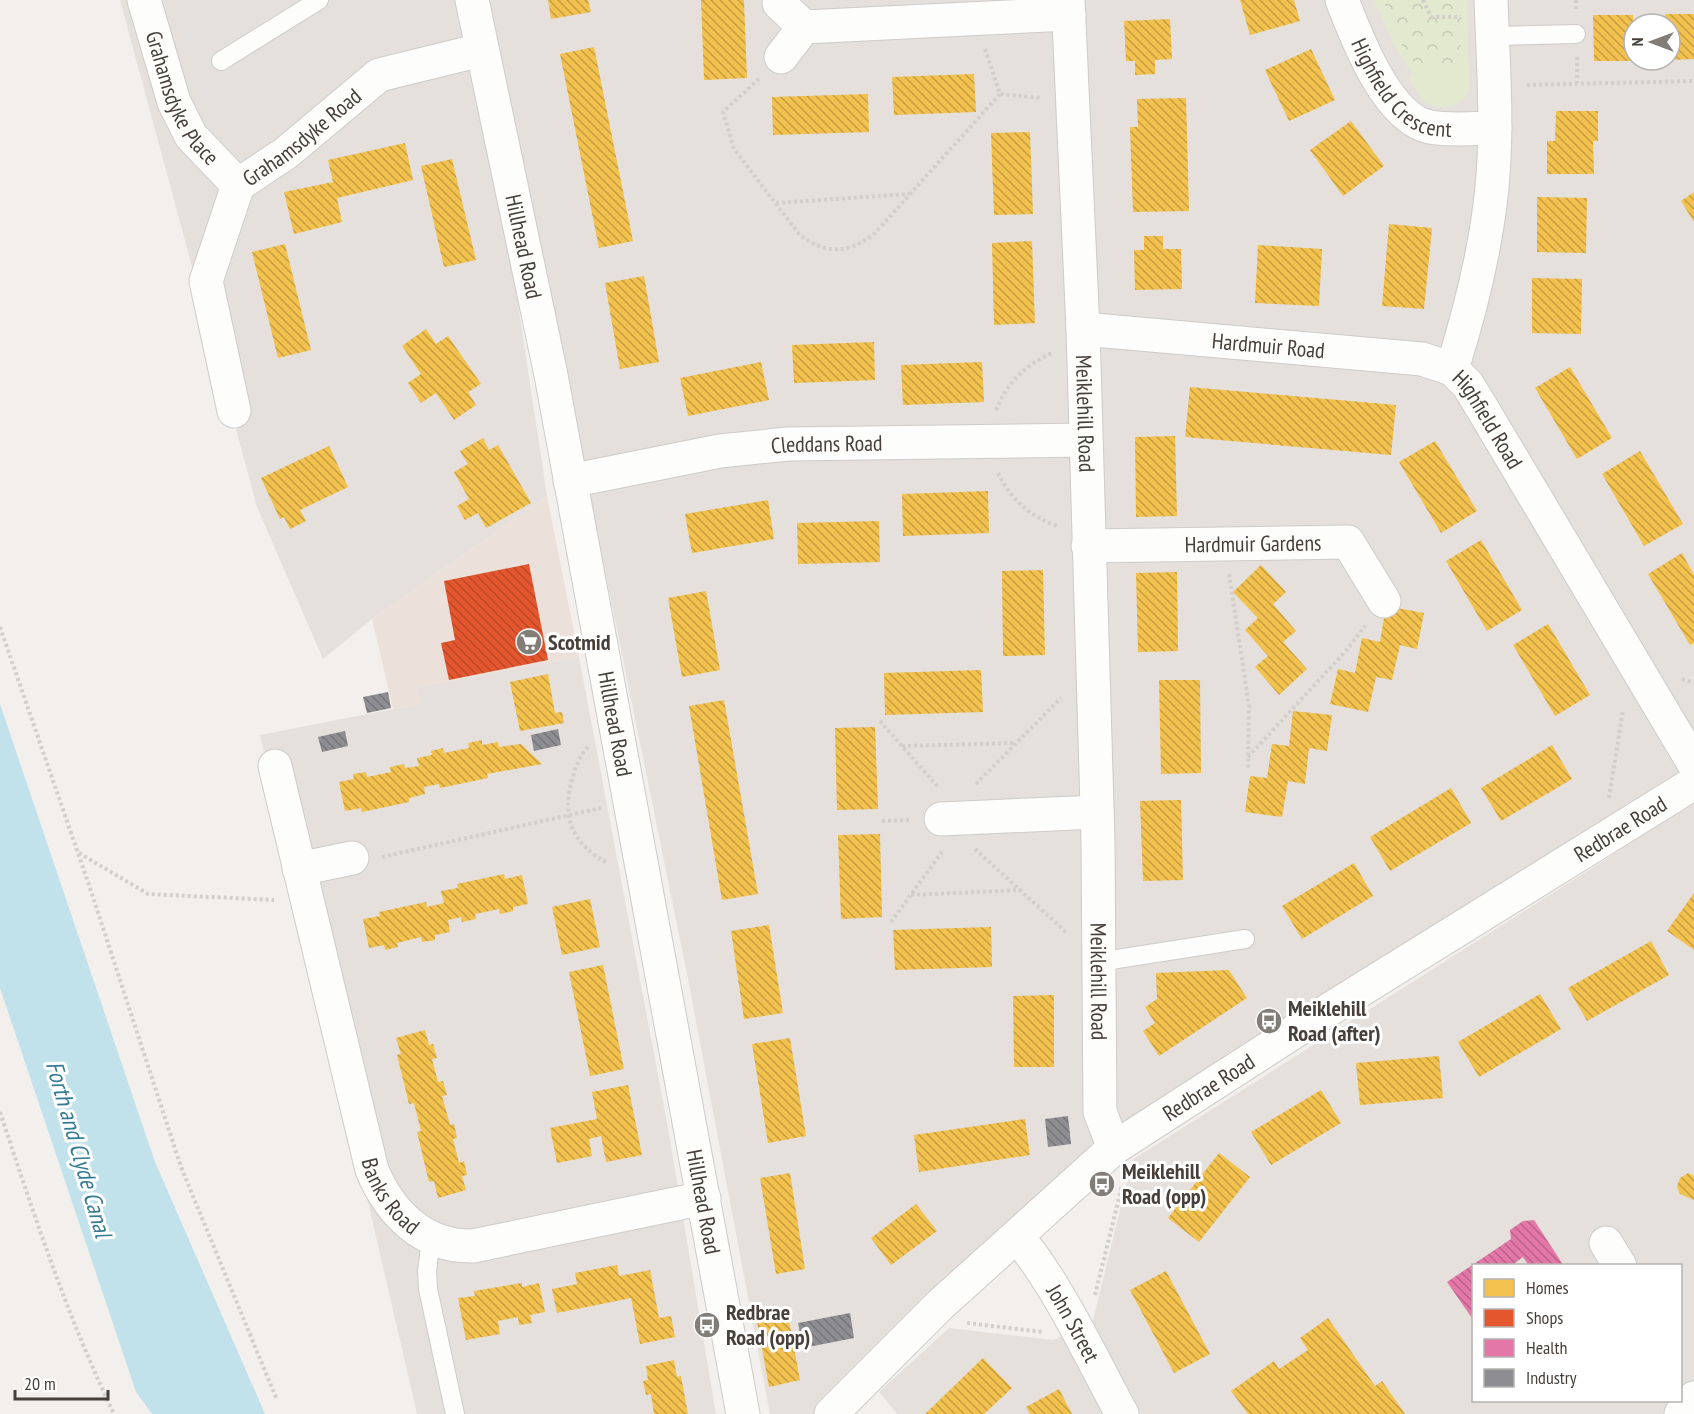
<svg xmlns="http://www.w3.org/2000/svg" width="1694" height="1414" viewBox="0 0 1694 1414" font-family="'PT Sans Narrow',sans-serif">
<defs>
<pattern id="park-crowns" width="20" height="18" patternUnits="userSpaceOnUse" patternTransform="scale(1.5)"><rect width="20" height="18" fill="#e3e9cf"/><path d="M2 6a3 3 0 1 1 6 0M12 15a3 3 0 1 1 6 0" fill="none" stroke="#c4c9b2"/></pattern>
<pattern id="homes-back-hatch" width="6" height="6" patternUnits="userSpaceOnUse" patternTransform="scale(1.5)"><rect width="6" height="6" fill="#f2c14e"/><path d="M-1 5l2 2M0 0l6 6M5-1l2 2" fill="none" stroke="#c69e42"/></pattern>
<pattern id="shops-back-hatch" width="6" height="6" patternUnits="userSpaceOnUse" patternTransform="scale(1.5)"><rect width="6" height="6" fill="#e4572e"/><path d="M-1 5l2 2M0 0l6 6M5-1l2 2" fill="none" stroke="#bb4928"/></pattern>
<pattern id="health-back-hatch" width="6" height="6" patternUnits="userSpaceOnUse" patternTransform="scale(1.5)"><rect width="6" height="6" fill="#e377a8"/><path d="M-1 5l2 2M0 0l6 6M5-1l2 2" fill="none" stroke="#ba638a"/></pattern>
<pattern id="industry-back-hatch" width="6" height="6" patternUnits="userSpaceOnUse" patternTransform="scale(1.5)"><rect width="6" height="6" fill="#8d8d92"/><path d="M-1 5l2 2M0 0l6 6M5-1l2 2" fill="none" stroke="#757578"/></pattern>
</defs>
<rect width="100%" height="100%" fill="#f2efec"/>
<!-- residential -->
<path fill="#e5e0db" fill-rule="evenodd" d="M120 0H472L547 496 372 619 323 659 257 507Z
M489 0H1694V763L1079 1173 815 1414H770L689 984ZM1634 24H1670V60H1634Z
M579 657 668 1128 716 1414H417L260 735 419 704 417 687Z
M1694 800V1414H897L879 1392 949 1328 1054 1340 1093 1321 1132 1160 1597 865ZM1474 1266H1680V1400H1474Z"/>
<!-- commercial -->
<path fill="#ece1da" d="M547 496 579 657 417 687 420 704 393 709 372 619Z"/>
<!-- grass -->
<path fill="#e3e9cf" d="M1374 0H1383L1395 28 1456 59 1461 41V0H1467L1469 89C1466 106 1439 112 1425 102 1419 97 1414 86 1409 79L1412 74 1395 47Z"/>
<!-- park -->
<path fill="url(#park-crowns)" d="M1383 0H1461C1461 23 1469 68 1436 70 1426 71 1417 66 1411 59 1398 42 1391 20 1383 0Z"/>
<!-- parking -->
<path fill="#e3e0dd" d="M207 0H368L372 13 347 28 349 59 244 136 238 120 214 131 201 100 181 27 211 14Z"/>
<!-- water -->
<path fill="#c2e2eb" d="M0 704 155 1162 265 1414H152L136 1392 0 988Z"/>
<!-- homes -->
<path fill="url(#homes-back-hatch)" d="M548 0H588L591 12 551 19Z
M701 0H744L747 78 704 80Z
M1240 0H1294L1300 21 1250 35Z
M1665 14H1694V59L1670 60V24H1665Z
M1593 15H1633L1634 61H1594Z
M1170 19 1172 59 1155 60V74L1135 75V61H1126L1124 21Z
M594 47 633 241 599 248 560 54Z
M1311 49 1335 100 1289 121 1265 70Z
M974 74 976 112 894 115 892 77Z
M868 94 869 132 773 135 772 97Z
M1186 98 1189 211 1133 212 1130 127H1138L1137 99Z
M1556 111H1598V141H1593L1594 174H1547V141H1555Z
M1351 121 1384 166 1343 196 1310 150Z
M1030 132 1033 214 994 215 991 133Z
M405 143 413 180 337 198 342 222 294 234 284 192 333 182 328 160Z
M452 159 476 260 444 267 421 166Z
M1694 192V222L1681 201Z
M1537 197 1587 198 1586 253 1537 252Z
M1389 224 1432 228 1424 309 1382 306Z
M1144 236H1163V249H1181L1182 289 1135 290 1134 250H1144Z
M1032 241 1035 323 994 325 992 243Z
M285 244 311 350 278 358 252 252Z
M1258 245 1322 249 1319 306 1255 303Z
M644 276 659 362 620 369 605 283Z
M1532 278 1582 279 1581 334 1532 333Z
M426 329 436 344 448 336 481 384 468 392 476 405 454 420 436 393 421 403 408 383 421 374 402 346Z
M874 342 875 380 794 383 792 345Z
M761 362 769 400 688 416 680 378Z
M982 362 984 402 903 405 901 365Z
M1570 367 1612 438 1577 459 1535 388Z
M1190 387 1396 405 1391 455 1185 437Z
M1175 436 1177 516 1136 517 1135 437Z
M483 438 489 450 498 445 531 503 486 528 478 513 465 520 457 506 469 499 454 472 468 464 460 451Z
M1435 441 1477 511 1441 533 1399 462Z
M329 446 348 487 300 510 306 521 290 529 284 517 280 519 261 478Z
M1640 451 1683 524 1644 546 1602 474Z
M988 491 989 533 903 536 902 494Z
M768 500 774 539 692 553 685 514Z
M879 521 880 562 798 564 797 523Z
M1481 540 1522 610 1487 631 1446 561Z
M1682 553 1694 575V643L1690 645 1648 574Z
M1261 565 1286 592 1273 604 1296 631 1283 642 1307 669 1279 695 1255 667 1268 656 1245 630 1258 618 1233 592Z
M1043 570 1045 655 1003 656 1002 571Z
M1177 572 1178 651 1138 652 1136 573Z
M706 591 720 670 682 677 668 598Z
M1386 606 1424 613 1417 649 1400 645 1392 680 1376 677 1368 712 1330 704 1338 669 1355 673 1362 638 1380 642Z
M1548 624 1590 695 1555 716 1513 645Z
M981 670 983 712 885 715 884 673Z
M548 674 555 713 562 712 564 723 520 731 510 682Z
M1159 680H1200L1201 773 1161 774Z
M724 700 758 894 722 900 689 706Z
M1293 711 1332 715 1327 751 1309 748 1305 784 1288 781 1282 817 1245 812 1250 776 1267 778 1272 744 1289 746Z
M875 727 878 809 837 810 835 728Z
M482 740V745L498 742 499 747 521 744 542 764 487 774 488 778 440 788 439 784 424 787 425 794 409 798V802L362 812 361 808 345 811 339 782 354 779 353 774 366 772 367 777 391 772 390 767 404 764 405 768 419 766 417 758 432 755 431 751 443 748 444 753 469 748 468 743Z
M1552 745 1572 779 1501 821 1481 788Z
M1451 788 1471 823 1390 871 1370 837Z
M1181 800 1183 880 1143 881 1140 801Z
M880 834 882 917 841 919 838 835Z
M1354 863 1373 896 1302 939 1282 906Z
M504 874 505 879 522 875 528 904 513 907V911L500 914 499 909 475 914 476 919 462 922 461 917 448 920 450 932 435 935V940L422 942 421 937 397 943 398 947 385 950 384 945 369 948 363 919 380 916 379 912 426 902 427 907 444 903 441 891 458 888 457 884Z
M1694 893V950L1667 931Z
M590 899 600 947 562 955 552 907Z
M769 925 783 1013 744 1019 731 931Z
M991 927 992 967 895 970 893 930Z
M1651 941 1669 975 1587 1021 1568 988Z
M603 965 624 1069 590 1076 569 972Z
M1229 970 1247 998 1159 1056 1143 1031 1155 1023 1145 1007 1157 999 1156 973Z
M1540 994 1561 1029 1479 1077 1458 1042Z
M1054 995V1067H1014L1013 996Z
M425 1030 429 1045 433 1044 437 1058 432 1059 438 1082 443 1081 447 1095 442 1096 450 1125 454 1124 457 1138 453 1139 459 1163 464 1161 467 1175 462 1176 466 1190 438 1198 434 1181 429 1182 417 1132 421 1131 414 1103 409 1104 397 1055 401 1054 396 1038Z
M790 1038 806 1136 768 1143 752 1044Z
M1439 1056 1443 1098 1360 1105 1356 1063Z
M628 1085 642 1155 606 1162 601 1136 589 1139 592 1156 557 1163 550 1128 597 1119 592 1092Z
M1321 1090 1341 1123 1271 1165 1251 1132Z
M1025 1119 1030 1155 919 1172 914 1135Z
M1219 1153 1250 1177 1199 1242 1168 1218Z
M790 1173 805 1269 776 1274 760 1178Z
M1688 1173 1694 1176V1200L1680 1194 1677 1187 1680 1178Z
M916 1204 937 1231 891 1265 871 1238Z
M617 1265 619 1276 650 1270 659 1318 671 1316 675 1337 640 1344 631 1298 557 1313 552 1289 577 1284 575 1273Z
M1166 1271 1210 1354 1174 1373 1130 1290Z
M522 1283V1287L539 1283 545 1312 530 1315 532 1323 519 1325 518 1317 498 1321 500 1334 466 1340 458 1298 475 1296 474 1291Z
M787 1310 800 1380 769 1387 756 1316Z
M1328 1318 1375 1386 1382 1381 1405 1414H1248L1231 1391 1274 1361 1279 1369 1308 1350 1300 1338Z
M983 1358 1012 1388 984 1414H925Z
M674 1360 677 1377 681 1376 688 1414H654L651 1394 646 1395 643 1381 648 1380 646 1366Z
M1059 1389 1072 1414H1030L1026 1407Z"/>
<!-- shops -->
<path fill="url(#shops-back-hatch)" d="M529 564 548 660 449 680 441 643 455 640 444 581Z"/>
<!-- health -->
<path fill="url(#health-back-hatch)" d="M1534 1220 1564 1266H1529L1523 1257 1511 1266H1474V1321L1447 1282 1511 1239 1510 1230 1523 1221Z"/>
<!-- industry -->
<path fill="url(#industry-back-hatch)" d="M388 692 391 708 367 713 363 697Z
M558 729 561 745 534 751 531 735Z
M345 731 348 746 322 752 318 737Z
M1068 1116 1071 1144 1048 1147 1045 1119Z
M850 1313 854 1338 803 1348 798 1323Z"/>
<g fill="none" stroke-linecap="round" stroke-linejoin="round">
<defs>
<path id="service" d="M1492 36 1576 34
M221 61 319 0
M1098 962 1245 939
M431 1239 427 1271 428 1289 455 1414"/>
<g id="minor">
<path id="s1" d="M144 0 174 102 191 136 238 185"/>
<path id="s2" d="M1068 0 1083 329 1098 842 1100 1112 1114 1148"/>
<path id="s3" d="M1342 0C1356 36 1387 119 1430 127 1451 131 1474 128 1495 128"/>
<path id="s4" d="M1491 0C1493 62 1498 125 1492 187 1486 249 1471 309 1452 369L1468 385 1482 408 1694 764"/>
<path d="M779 3 804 27 781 57"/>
<path d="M804 27 1069 14"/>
<path id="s5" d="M1083 329 1422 359 1452 369"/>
<path id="s6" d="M234 411 206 281 238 185 286 153 379 75 481 50"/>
<path id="s7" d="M570 481 720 451 788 444 1085 440"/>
<path id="s8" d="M1088 546 1348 542 1384 601"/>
<path id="s9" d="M275 766 372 1170C390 1213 423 1247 473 1246L704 1198"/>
<path d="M941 819 1097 812"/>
<path d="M299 869 352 858"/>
<path id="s10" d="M1017 1236C1058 1285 1091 1357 1122 1414"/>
<path d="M1606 1243 1620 1266"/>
<path d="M1681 1414 1694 1398"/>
</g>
<g id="tertiary">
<path id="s11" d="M472 0 551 375 743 1414"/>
<path id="s12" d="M831 1414 940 1305 1114 1148 1314 1019 1694 783"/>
</g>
</defs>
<!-- service casing -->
<use href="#service" stroke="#cecbc8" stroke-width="20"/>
<!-- minor casing -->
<use href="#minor" stroke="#cecbc8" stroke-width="35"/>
<!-- tertiary casing -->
<use href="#tertiary" stroke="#cecbc8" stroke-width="35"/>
<!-- path -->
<path stroke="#d2cfcb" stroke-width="4" stroke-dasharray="3 3" stroke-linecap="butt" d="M1423 0 1431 17H1461
M1576 0V11
M985 49 1000 94 1041 98
M1577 57V83
M759 79 723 112 734 149 799 234C824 255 850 254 875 233L1000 94
M1527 85 1694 81
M776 203 909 194
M996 410C1007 383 1025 365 1052 353
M998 473C1011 500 1030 516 1057 526
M1229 574 1249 706 1248 770
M0 627 89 885 181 1167 277 1400
M1682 679 1694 683
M880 721 939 788
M902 746 1016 743
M588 747C580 755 575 768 572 780 561 818 573 845 609 864
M1248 757 1345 652 1365 626
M976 784 1061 698
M1609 798 1623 710
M882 821 911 820
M975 849 1067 933
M79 853 148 894 274 900
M382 857 601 808
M911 895 1020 890
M891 922 942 852
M0 1112C34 1215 67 1316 114 1414
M1095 1295 1122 1186
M967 1323 1043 1332"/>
<!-- service -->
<use href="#service" stroke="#fdfdfc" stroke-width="18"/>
<!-- minor -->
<use href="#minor" stroke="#fdfdfc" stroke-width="33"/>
<!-- tertiary -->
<use href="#tertiary" stroke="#fdfdfc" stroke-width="33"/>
</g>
<!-- icons -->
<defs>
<symbol id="supermarket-disc" viewBox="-11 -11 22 22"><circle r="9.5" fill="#837d78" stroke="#fff"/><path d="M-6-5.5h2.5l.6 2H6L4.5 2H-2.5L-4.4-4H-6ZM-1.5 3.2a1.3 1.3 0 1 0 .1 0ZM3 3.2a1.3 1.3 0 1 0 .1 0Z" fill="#fff"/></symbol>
<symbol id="bus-disc" viewBox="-11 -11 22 22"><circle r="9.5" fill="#837d78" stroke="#fff"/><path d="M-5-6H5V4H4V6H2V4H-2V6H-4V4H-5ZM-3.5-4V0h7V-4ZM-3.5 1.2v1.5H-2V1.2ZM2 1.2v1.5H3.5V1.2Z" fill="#fff"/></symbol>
</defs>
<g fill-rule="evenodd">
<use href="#supermarket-disc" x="514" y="627" width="30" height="30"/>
<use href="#bus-disc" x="1254" y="1006" width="30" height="30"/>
<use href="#bus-disc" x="1087" y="1169" width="30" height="30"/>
<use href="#bus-disc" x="692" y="1310" width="30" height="30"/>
</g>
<g text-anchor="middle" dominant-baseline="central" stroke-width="6" stroke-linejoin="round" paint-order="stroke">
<!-- street labels -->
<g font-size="22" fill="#473f39" stroke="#fff">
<text stroke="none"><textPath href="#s3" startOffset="112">Highfield Crescent</textPath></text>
<text stroke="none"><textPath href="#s1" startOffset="106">Grahamsdyke Place</textPath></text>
<text stroke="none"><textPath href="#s6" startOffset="314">Grahamsdyke Road</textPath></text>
<text stroke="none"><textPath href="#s11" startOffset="252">Hillhead Road</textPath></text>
<text stroke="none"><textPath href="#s5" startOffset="186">Hardmuir Road</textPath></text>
<text stroke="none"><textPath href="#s2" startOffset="414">Meiklehill Road</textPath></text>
<text stroke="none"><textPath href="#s4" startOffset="436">Highfield Road</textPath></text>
<text stroke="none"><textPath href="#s7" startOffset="260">Cleddans Road</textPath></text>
<text stroke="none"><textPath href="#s8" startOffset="165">Hardmuir Gardens</textPath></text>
<text stroke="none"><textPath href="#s11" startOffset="738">Hillhead Road</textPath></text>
<text stroke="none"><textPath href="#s12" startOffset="987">Redbrae Road</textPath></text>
<text stroke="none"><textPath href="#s2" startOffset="982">Meiklehill Road</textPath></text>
<text stroke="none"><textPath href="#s12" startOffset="501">Redbrae Road</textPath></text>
<text stroke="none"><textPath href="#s9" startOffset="447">Banks Road</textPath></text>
<text stroke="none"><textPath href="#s11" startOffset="1224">Hillhead Road</textPath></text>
<text stroke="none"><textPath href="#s10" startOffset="104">John Street</textPath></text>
</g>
<!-- poi labels -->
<g font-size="22" font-weight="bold" fill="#473f39" stroke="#fff" text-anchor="start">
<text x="548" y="642">Scotmid</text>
<text x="1288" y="1008">Meiklehill<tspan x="1288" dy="25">Road (after)</tspan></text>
<text x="1122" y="1171">Meiklehill<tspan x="1122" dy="25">Road (opp)</tspan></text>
<text x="726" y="1312">Redbrae<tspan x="726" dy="25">Road (opp)</tspan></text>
</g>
<!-- water labels -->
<g font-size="24" font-style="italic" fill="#357b93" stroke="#fff">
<text transform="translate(79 1149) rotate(74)">Forth and Clyde Canal</text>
</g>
</g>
<!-- legend -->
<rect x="1472" y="1264" width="210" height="138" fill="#ffffff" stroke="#b5b2b0" stroke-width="1.5"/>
<rect x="1484" y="1279" width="30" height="18" fill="#f2c14e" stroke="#b5b2b0" stroke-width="1.5"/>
<text x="1526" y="1294" font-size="18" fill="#473f39">Homes</text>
<rect x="1484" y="1309" width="30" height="18" fill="#e4572e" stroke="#b5b2b0" stroke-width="1.5"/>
<text x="1526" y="1324" font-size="18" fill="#473f39">Shops</text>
<rect x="1484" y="1339" width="30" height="18" fill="#e377a8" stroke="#b5b2b0" stroke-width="1.5"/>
<text x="1526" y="1354" font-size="18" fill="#473f39">Health</text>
<rect x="1484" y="1369" width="30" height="18" fill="#8d8d92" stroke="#b5b2b0" stroke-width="1.5"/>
<text x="1526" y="1384" font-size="18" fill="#473f39">Industry</text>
<!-- north arrow -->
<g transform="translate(1652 42) rotate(270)"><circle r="28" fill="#ffffff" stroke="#b5b2b0" stroke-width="1.5"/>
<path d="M0-4.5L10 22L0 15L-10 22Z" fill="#837d78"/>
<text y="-9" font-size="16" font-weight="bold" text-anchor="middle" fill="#473f39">N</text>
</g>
<!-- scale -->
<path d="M15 1390v9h93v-9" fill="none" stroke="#473f39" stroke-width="3"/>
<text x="24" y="1390" font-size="18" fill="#473f39" stroke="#ffffff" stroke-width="4.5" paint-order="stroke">20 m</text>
</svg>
